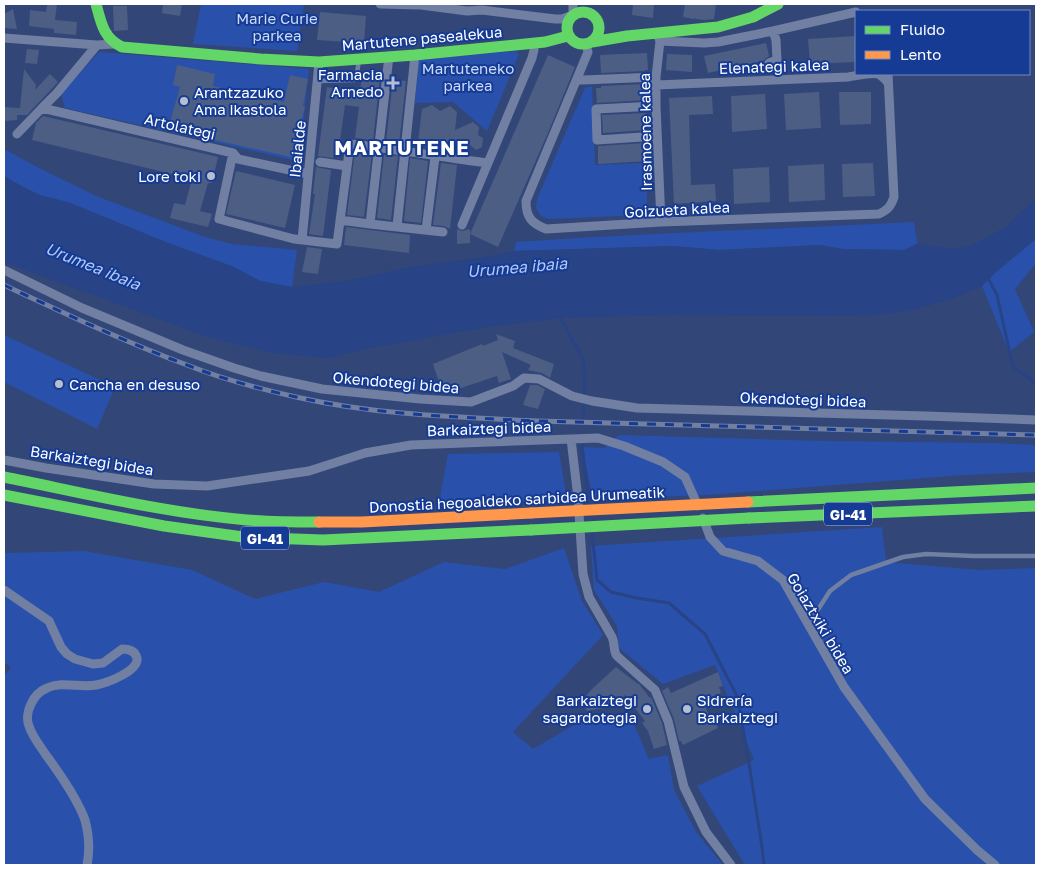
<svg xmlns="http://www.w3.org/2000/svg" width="1040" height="869" viewBox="0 0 1040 869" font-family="'Golos Text',sans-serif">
<rect width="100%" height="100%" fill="#324777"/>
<!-- green -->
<path fill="#2951ab" d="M201 4H304L297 51 193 44Z
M515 51 519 54 487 131 453 102 415 103 419 60Z
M99 52 309 69 300 155 293 160 65 108 61 94Z
M592 86 595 165 647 163V210L643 215 549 219 541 216 536 208 537 199 585 88Z
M4 149 41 169 96 196 205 237 232 244 297 250 292 287 260 281 234 267 168 243 70 203 40 195 23 187 4 176Z
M914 222 917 244 904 250 843 249 819 245 720 250 672 246 514 251 516 242C649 233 781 229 914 222Z
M1036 239V263L1015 289 1034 332 1009 352 982 286 996 272Z
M4 335 115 387 97 429 4 382Z
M619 435 823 441 993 443 1036 445V472L964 475 707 495 593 499 582 447 604 448Z
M559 452 567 500 439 503 448 454Z
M882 527 886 562 979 570 1036 568V865H745L697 786 754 760 715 665 663 684 619 648 617 626 594 590 591 546Z
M564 548 582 601 603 635 513 732 533 749 576 724 620 714 635 727 649 759 668 755 674 790 696 832 723 865H4V676L11 668 4 662V553L84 551 192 570 255 599 324 582 379 592 444 562 505 569Z"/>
<!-- water -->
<path fill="#284386" d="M4 176 23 187 40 195 70 203 168 243 234 267 260 281 292 287 351 280 410 267 491 256 514 251 673 246 720 250 819 245 843 249 904 250 917 244 958 249 972 245 1006 227 1036 198V239L996 272 982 286 949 300 908 311 875 315 834 316 672 315 561 318 488 327 370 348 327 358 272 353 207 337 4 262Z"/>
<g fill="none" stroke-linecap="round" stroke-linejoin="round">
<!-- stream -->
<path stroke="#284386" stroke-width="3" d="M988 278 997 295 1013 367 1036 383
M559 316 583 359 585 381 583 417
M582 445 589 504
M592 532 597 580 611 592 637 598 669 603 705 634 737 696 748 757 762 847 764 865"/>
</g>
<!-- building -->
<path fill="#4d5e85" d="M47 4H57L55 20 77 22 76 35 54 33V29L29 26 30 10 46 12Z
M163 4H182L180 16 162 13Z
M633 4H654L653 18 632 15Z
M685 4H716L714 19 704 20 696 19V18L694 19 683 17Z
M113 6H127L128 30 114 31Z
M13 9 17 29 4 28V14Z
M320 12 366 16 364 43 317 40Z
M856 36V62L810 64 808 39Z
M766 43 769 56 765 59 763 61 708 73 704 56Z
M27 49 39 50 37 64 25 63Z
M647 53 648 70H645V71L601 73 600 55Z
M667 54 692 55V72L666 70Z
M548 55 575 67 547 135 498 247 470 234Z
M177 65 215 74 213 86 284 102 290 75 308 79 303 106 305 107 291 157 210 139 211 138 169 126 180 87 173 85Z
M24 69 36 85 35 90 50 74 58 82 27 115H17V120L4 121V107L20 108Z
M362 75 380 77 373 140 355 138 359 107 345 105 338 154 334 153 333 158 318 156 327 87 360 93Z
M393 79 406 81 399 144 386 142Z
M645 84 646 100 597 103 596 88H601V86Z
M819 92 821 128 786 130 784 94Z
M839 92H871V124L840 125Z
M765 94 767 129 732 132 731 96Z
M712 96 713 114 689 115 691 185 715 184 716 201 674 204 669 98Z
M432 105 440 111 450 106 457 112 455 130 473 122 479 127 478 135 483 138 482 147 476 150 470 145 462 148 455 143 446 148 437 142 426 147 418 142 422 109Z
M646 113V130L603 133 602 115Z
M43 116 218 157 212 183H208L200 211 212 214 208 227 170 218 174 203 185 205 192 179 32 140 36 123Z
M647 143 648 161 598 164V146Z
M355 151 372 153 364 217 347 215Z
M384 155 398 156 391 220 377 218Z
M410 158 428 161 421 223 404 221Z
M441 163 457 165 450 229 444 226 433 225Z
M873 163 875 196 843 197 842 164Z
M824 164 825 200 789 202 788 166Z
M316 167 331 170 323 236 309 234 315 194H313Z
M769 167 770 202 734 204 733 169Z
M236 171 295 185 285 228 226 214Z
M346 227 410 235 409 253 344 245Z
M457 229 462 231 470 229V243L457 244Z
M307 247 322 249 318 274 302 272Z
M496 334 515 341 513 348 554 364 550 378 542 373 528 370 531 365 502 352 511 379 499 383 497 376 443 394 433 364 482 344 483 346 498 340Z
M530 385H537L545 389 538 409 523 405Z
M616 667 638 684H639L650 698 651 697 662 723 667 745 654 749 648 731 642 723 645 721 625 695 613 706 587 711 582 701 592 689Z
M718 672 723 686 719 687 721 693 703 700 711 722 715 721 718 728 683 745 681 741H679L674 719 662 691 668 687 671 693Z"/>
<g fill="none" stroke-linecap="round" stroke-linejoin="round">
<!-- lane -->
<path stroke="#707fa2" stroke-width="4.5" d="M318 81 354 80 357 73 359 60
M807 622 819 608 830 591 851 575 903 557 926 554 974 556H1036"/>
<!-- street -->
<path stroke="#707fa2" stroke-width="9" d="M380 4 421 5 467 11 482 10 555 19H562L573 15V4
M658 36 660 41 656 77V106L661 222
M4 38 97 45 114 44
M660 41 704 43 718 42 773 31 856 12
M586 44 588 52 526 201C526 217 531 223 546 229L661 222 879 214C888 210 891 206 894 197L888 74
M97 45 57 93 42 108 233 153 238 159 308 174
M769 63 777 60 776 40 773 31
M577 79 583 80 656 77
M656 85 848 77C856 76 871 72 878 74 883 76 885 79 888 83
M656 106 596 109 597 140 657 136
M17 134 42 108
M233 153 219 219 294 239 337 244 350 144C396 149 441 157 487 163
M320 162 347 166
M340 220 370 224 389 56
M370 224 443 232
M462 225 532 58 534 50 533 43
M397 226 415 55
M426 230 435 157
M302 240 319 62
M4 270 82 308 183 350 234 368 261 376 322 389 420 399 471 402 513 386 524 378 539 379 572 396 592 401 637 408 926 416 1036 420
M571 439 598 438 624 446 663 462 685 477 698 506
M4 460 46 468 154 484 207 486 309 471 365 453 411 445 571 439 578 498 583 574 589 597 612 637C615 643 613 651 617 656L655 690 668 721 684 787 706 832 731 865
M703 518 710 537 723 551 758 561 783 580 844 687 925 799 977 850 995 865
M4 590 49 621 61 647 67 654 75 659 93 664 103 663 122 649C128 649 135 650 137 658 139 671 107 683 96 685 80 688 62 681 47 688 40 691 34 697 31 704 28 710 26 719 29 726 32 736 40 746 46 755 60 774 77 798 85 820 89 835 90 850 87 865"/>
<!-- fast -->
<path stroke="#63d668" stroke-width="11" d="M96 4C101 22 103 38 122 47L261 59 319 62 415 55 545 42 568 36
M567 28a16 16 0 1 1 32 0a16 16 0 1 1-32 0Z
M592 42 627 36 718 27 753 17 778 4
M4 477C84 493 165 513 247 520 271 522 295 522 319 522
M4 495 164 526 243 537 323 540 531 530
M748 502 1036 488
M749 518 1036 506"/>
<!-- slow -->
<path stroke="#ff974d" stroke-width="11" d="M319 522H362L531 513"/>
<defs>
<path id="rail" d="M4 285C64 313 125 342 187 365 222 379 260 389 296 397 375 415 456 417 537 421L1036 435"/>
</defs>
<!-- rail casing -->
<use href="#rail" stroke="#717fa2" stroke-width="5"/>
<!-- rail -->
<use href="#rail" stroke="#153b94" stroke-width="3" stroke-dasharray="9" stroke-linecap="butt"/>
<!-- fast-bridge -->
<path stroke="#63d668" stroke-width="11" d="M531 530 749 518"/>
<!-- slow-bridge -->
<path stroke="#ff974d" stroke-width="11" d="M531 513 748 502"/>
</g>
<!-- markers -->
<g fill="#b7bfcf" stroke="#153b94" stroke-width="2">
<path d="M390.5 75.5h5v5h5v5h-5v5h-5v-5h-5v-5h5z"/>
<circle cx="184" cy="101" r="5"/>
<circle cx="211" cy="176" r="5"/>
<circle cx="59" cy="384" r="5"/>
<circle cx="647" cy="709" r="5"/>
<circle cx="687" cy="709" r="5"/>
</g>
<g text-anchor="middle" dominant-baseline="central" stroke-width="4" stroke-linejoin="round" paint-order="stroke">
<!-- shield labels -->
<g fill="#153b94" stroke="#b9c4df" stroke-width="1">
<rect x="824" y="502.5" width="48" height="23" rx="4"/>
<rect x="241" y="526.5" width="48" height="23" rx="4"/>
</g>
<g font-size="14" font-weight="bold" fill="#fff">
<text x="848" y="514">GI-41</text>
<text x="265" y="538">GI-41</text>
</g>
<!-- park labels -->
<g font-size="15" fill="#ccdbfc" stroke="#153b94">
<text x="277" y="18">Marie Curie<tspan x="277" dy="17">parkea</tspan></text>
<text x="468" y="68">Martuteneko<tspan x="468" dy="17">parkea</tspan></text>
</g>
<!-- street labels -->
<g font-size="15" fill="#fff" stroke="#153b94">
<text transform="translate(422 38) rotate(-5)">Martutene pasealekua</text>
<text transform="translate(774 66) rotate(-2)">Elenategi kalea</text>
<text transform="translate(180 126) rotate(13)">Artolategi</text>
<text transform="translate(645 132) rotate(-91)">Irasmoene kalea</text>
<text transform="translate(297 149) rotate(-84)">Ibaialde</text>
<text transform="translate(677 209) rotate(-3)">Goizueta kalea</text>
<text transform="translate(396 382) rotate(5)">Okendotegi bidea</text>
<text transform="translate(803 399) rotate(2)">Okendotegi bidea</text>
<text transform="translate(489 428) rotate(-2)">Barkaiztegi bidea</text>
<text transform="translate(92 460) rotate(9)">Barkaiztegi bidea</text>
<text transform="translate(517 499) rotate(-3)">Donostia hegoaldeko sarbidea Urumeatik</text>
<text transform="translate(821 623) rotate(59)">Goiaztxiki bidea</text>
</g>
<!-- poi labels -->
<g font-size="15" fill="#fff" stroke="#153b94" text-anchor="end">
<text x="383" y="74">Farmacia<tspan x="383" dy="17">Arnedo</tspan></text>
<text x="194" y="92" text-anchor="start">Arantzazuko<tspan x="194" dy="17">Ama ikastola</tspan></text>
<text x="201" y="176">Lore toki</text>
<text x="69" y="384" text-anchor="start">Cancha en desuso</text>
<text x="637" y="700">Barkaiztegi<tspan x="637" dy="17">sagardotegia</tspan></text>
<text x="697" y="700" text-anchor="start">Sidrería<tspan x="697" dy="17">Barkaiztegi</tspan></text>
</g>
<!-- water labels -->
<g font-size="16" font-style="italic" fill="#b1c8f8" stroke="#153b94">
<text transform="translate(93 266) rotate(22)">Urumea ibaia</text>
<text transform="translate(517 267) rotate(-5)">Urumea ibaia</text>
</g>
<!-- district labels -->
<g font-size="20" font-weight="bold" letter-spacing="1" fill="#fff" stroke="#153b94">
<text x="402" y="147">MARTUTENE</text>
</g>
</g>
<!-- border -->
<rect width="1040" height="869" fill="none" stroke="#ffffff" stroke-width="10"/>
<!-- legend -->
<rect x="855" y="10" width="175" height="65" fill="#153b94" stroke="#7389bf"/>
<rect x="865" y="26" width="25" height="8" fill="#63d668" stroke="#7389bf"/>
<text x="900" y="35" font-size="15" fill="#ffffff">Fluido</text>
<rect x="865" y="51" width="25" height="8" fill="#ff974d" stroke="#7389bf"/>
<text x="900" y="60" font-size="15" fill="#ffffff">Lento</text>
</svg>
